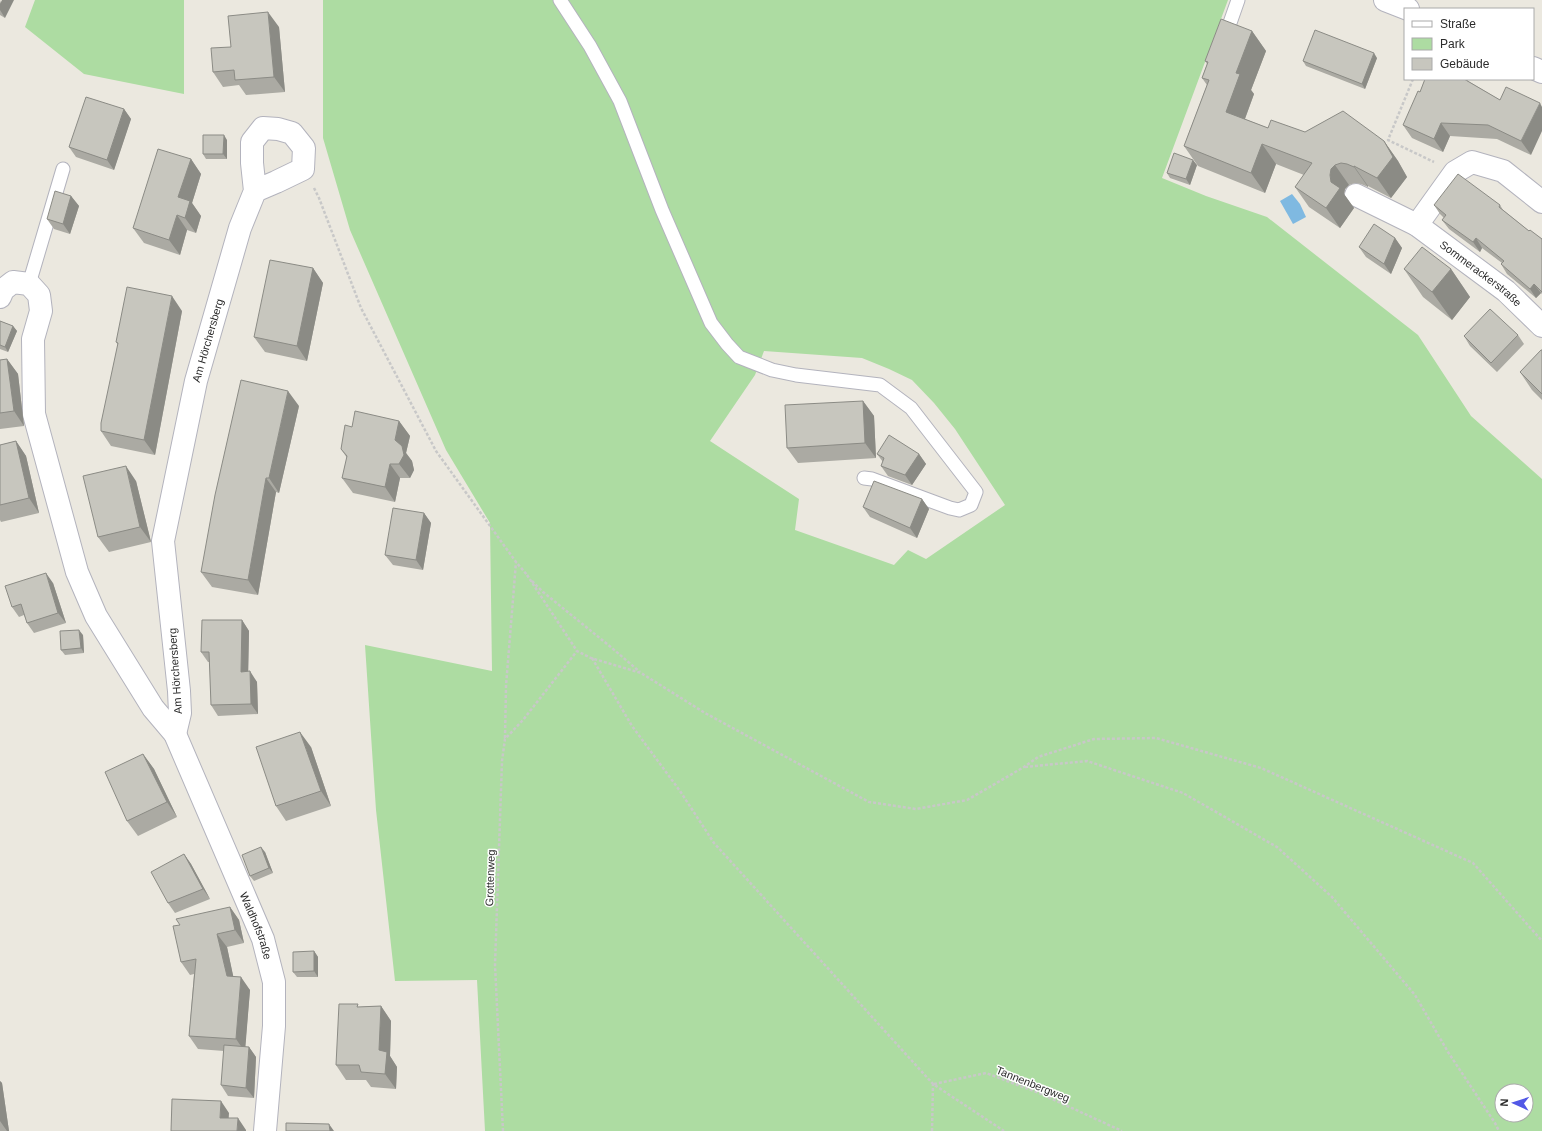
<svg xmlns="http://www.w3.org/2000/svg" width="1542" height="1131" viewBox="0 0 1542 1131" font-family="Arial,sans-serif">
<rect width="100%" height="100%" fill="#ebe8df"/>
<!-- green -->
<path fill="#addca2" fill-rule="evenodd" d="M35 0H184V94L84 74 25 27Z
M323 0H1228L1162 178 1206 196 1267 217 1418 335 1471 416 1542 479V1131H485L477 980 395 981 376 810 365 645 492 671 490 523 446 450 350 230 323 138ZM764 351 862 358 889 369 912 380 934 403 955 429 1005 505 926 559 908 550 894 565 795 530 799 499 710 441 755 375ZM1502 1091H1526V1115H1502Z"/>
<!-- water -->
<path fill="#7fb9e1" d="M1292 194 1300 204 1306 217 1293 224 1280 201Z"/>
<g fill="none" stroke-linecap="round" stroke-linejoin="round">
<defs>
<path id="lane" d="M560 0 590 46 620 101 662 210 711 323 727 344 739 357 772 370 796 375 880 385 911 408 976 492 971 505 959 510 950 508 872 479 864 478
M1224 40 1238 0
M29 284 63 169"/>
<g id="street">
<path d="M1385 0 1408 9"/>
<path d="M1533 68 1542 72"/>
<path id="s1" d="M1356 195 1417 225 1506 291 1542 326"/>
<path d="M1417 225 1455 172 1472 162 1503 171 1542 202"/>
<path id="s2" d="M0 297 3 290 13 282 29 284 39 295 41 311 33 339 34 414 77 572 96 616 153 708 175 734 263 939 274 982V1026L265 1131"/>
<path id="s3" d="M175 734 180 713 179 691 163 541 196 381 240 228 255 191 252 163V142L263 128 278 129 292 133 304 148 303 169 276 182 255 191"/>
</g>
</defs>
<!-- lane casing -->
<use href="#lane" stroke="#b3b3bd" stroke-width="15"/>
<!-- street casing -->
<use href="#street" stroke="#b3b3bd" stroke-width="24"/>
<!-- path -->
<path stroke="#c8c8c8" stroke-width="2.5" stroke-dasharray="3 2" stroke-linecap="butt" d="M1413 79 1388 140 1434 162
M314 188 319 198 361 308 436 451 516 562 528 576
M527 575 577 651 591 658 641 673 705 713 869 802 916 809 967 800 1024 767 1038 757 1094 739 1156 738 1261 768 1473 863 1542 941
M532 581 543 592 612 648 640 672
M592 658 632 726 680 791 714 843 933 1084 1004 1131
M505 738 506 686 516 562
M1025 767 1087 761 1183 793 1277 847 1332 897 1415 995 1448 1052 1495 1123 1499 1131
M934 1084 986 1073 1039 1093 1122 1131
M503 1131 495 965 502 761 505 739 523 720 577 651
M932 1131 933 1084"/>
<!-- lane -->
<use href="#lane" stroke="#fff" stroke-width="13"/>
<!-- street -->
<use href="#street" stroke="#fff" stroke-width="22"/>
</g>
<!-- wall -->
<path fill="#abaaa3" d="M0 0 5 18 0 15Z
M279 27 285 92 246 95 239 85 223 87 213 72 231 47Z
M1252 31 1266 51 1251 90 1254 94 1245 119 1268 128 1384 141 1398 161 1407 177 1391 198 1368 186V187L1361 184 1355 183 1349 185 1345 189 1344 194 1354 208 1340 228 1309 207 1295 187 1304 175 1276 164 1265 193 1198 166 1184 146 1207 85 1202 78 1207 64 1205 61Z
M1377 58 1365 89 1306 66 1303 61Z
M1425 79H1468V81L1500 100 1531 155 1497 139 1450 136 1443 152 1412 138 1403 125 1420 92Z
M124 109 131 119 114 170 76 157 69 147Z
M227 140V159H206L203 154Z
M191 159 201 174 192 203 201 216 196 233 187 230 180 255 144 243 133 228Z
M1197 165 1190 185 1170 178 1167 173Z
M71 196 79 206 70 234 54 229 47 219Z
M1434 205H1500L1503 210 1529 231 1542 239V294L1541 293 1536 298 1507 274 1501 264 1502 263 1482 248 1480 252 1449 229 1442 220 1444 218 1440 214Z
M1395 238 1402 248 1391 274 1366 257 1359 247Z
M313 268 323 283 307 361 265 352 254 337Z
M1404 269H1451L1470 297 1452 320 1423 297Z
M182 311 155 455 111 446 101 431 118 345 116 342Z
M0 321 13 326 17 331 8 352 0 349Z
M1518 335 1524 344 1497 372 1470 346 1464 336Z
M1542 350V400L1532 390 1520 372Z
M7 359 18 374 24 426 0 429V360Z
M863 401 874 416 876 458 798 463 787 448Z
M299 406 279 493 276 492 258 595 212 587 201 572Z
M399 421 410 436 406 453 412 461 414 470 410 478H400L395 502 353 493 342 478 347 458 341 449 352 427Z
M16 441 26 456 39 513 1 522 0 520V445Z
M877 454H919L926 464 912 485 888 476 881 466 883 462Z
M136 481 151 542 109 552 98 537Z
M922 499 929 509 917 538 870 517 863 507Z
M424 513 431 523 423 570 393 565 385 555Z
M53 583 66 623 34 633 27 623 24 615 19 617 12 607Z
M242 620 249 631 248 672 257 682 258 714 218 716 211 705 210 662H208L201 652Z
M83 635 84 653 65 655 61 650Z
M311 747 331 806 286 821 276 806Z
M143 754 154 769 177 817 138 836 127 821Z
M265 852 273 873 254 881 250 876Z
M184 854 191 864 210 899 175 913 168 903Z
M230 907 239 920 244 943 227 947 233 976 250 990 245 1047H249L256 1057 254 1098 228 1096 221 1085 224 1051 198 1049 189 1036 194 974 190 975 181 962 180 925Z
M314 951 318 957V977H297L293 972Z
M381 1006 391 1021 390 1056 397 1067 396 1089 371 1087 366 1080H346L336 1065 360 1007Z
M0 1081 2 1083 9 1131H0Z"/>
<!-- shaded-wall -->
<path fill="#8b8b85" d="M2 0H14L5 18 0 10V4Z
M268 12 279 27 285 92 274 77Z
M1252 31 1266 51 1251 90 1254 94 1240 132 1226 112 1236 73Z
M1374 53 1377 58 1365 89 1362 84Z
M1540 103 1542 107V131L1531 155 1521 141Z
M124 109 131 119 114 170 107 160Z
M1441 123 1450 136 1443 152 1434 139Z
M224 135 227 140V159L223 154Z
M1384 141 1398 161 1407 177 1391 198 1377 178Z
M1262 144 1276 164 1265 193 1251 173Z
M191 159 201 174 192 203 201 216 196 233 185 218 178 197Z
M1193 160 1197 165 1190 185 1186 179Z
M1335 165 1349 185 1345 189 1344 194 1354 208 1340 228 1326 208 1331 182 1330 175 1331 169Z
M1354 166 1368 186V187L1354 167Z
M71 196 79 206 70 234 63 224Z
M177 215 187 230 180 255 169 240Z
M1395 238 1402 248 1391 274 1384 264Z
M1476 238 1482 248 1480 252 1473 242Z
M313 268 323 283 307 361 297 346Z
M1451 269 1470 297 1452 320 1432 292Z
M1534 284 1541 293 1536 298 1530 289Z
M172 296 182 311 155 455 144 440Z
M13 326 17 331 8 352 5 347Z
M7 359 18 374 24 426 14 411Z
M288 391 299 406 279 493 269 478Z
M863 401 874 416 876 458 865 443Z
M399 421 410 436 406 453 412 461 414 470 410 478 399 464 395 440Z
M16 441 26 456 39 513 29 498Z
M919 454 926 464 912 485 905 475Z
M390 464 400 478 395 502 385 487Z
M126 466 136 481 151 542 140 527Z
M266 478 276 492 258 595 248 580Z
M922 499 929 509 917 538 910 528Z
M424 513 431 523 423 570 416 560Z
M46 573 53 583 66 623 58 613Z
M242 620 249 631 248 682 241 672Z
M79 630 83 635 84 653 81 648Z
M250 671 257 682 258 714 251 704Z
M300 732 311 747 331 806 321 791Z
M143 754 154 769 177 817 167 802Z
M261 847 265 852 273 873 269 868Z
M184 854 191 864 210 899 203 889Z
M230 907 239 920 244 943 235 930Z
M217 934 227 947 236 989 227 976Z
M314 951 318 957V977L314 971Z
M241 977 250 990 245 1052 236 1039Z
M381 1006 391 1021 390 1056 397 1067 396 1089 385 1074 379 1050Z
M249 1047 256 1057 254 1098 246 1088Z
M0 1081 2 1083 9 1131H7L0 1121Z
M221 1101 229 1113 228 1130 220 1118Z
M238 1118 246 1130V1131H237Z
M329 1124 334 1131H330Z"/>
<!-- building -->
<path fill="#c7c6be" stroke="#8b8b85" d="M268 12 274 77 235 80 234 70 213 72 211 48 231 47 228 16Z
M1221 19 1252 31 1236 73 1240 74 1226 112 1268 128 1271 120 1305 132 1343 111 1384 141 1393 157 1377 178 1354 166V167L1347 164 1341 163 1335 165 1331 169 1330 175 1331 182 1340 188 1326 208 1295 187 1312 163 1262 144 1251 173 1184 146 1209 80 1202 78 1208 62 1205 61Z
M1315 30 1374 53 1362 84 1303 61Z
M1425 79H1464L1500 100 1506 87 1540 103 1521 141 1488 125 1441 123 1434 139 1403 125 1418 91 1420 92Z
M86 97 124 109 107 160 69 147Z
M203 135H224L223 154H203Z
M158 149 191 159 178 197 190 201 185 218 177 215 169 240 133 228Z
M1174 153 1193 160 1186 179 1167 173Z
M1458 174 1500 205 1499 207 1529 231 1530 230 1542 239V292L1534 284 1530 289 1501 264 1504 261 1476 238 1473 242 1442 220 1446 215 1434 205Z
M55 191 71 196 63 224 47 219Z
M1374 224 1395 238 1384 264 1359 247Z
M1422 247 1451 269 1432 292 1404 269Z
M270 260 313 268 297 346 254 337Z
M127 287 172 296 144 440 101 431V423L118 343 116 342Z
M1490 309 1518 335 1491 363 1464 336Z
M0 321 13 326 5 347 0 345Z
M1541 350H1542V394L1520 372Z
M7 359 14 411 0 413V360Z
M241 380 288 391 269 478H266L248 580 201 572 215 495Z
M863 401 865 443 787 448 785 405Z
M355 411 399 421 395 440 402 446 404 455 399 464H390L385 487 342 478 347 456 341 449 345 425 352 427Z
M889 435 919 454 905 475 881 466 884 458 877 454Z
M16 441 29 498 0 505V445Z
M126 466 140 527 98 537 83 476Z
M874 481 922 499 910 528 863 507Z
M393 508 424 513 416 560 385 555Z
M46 573 58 613 27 623 21 604 12 607 5 586Z
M202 620H242L241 672 250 671 251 704 211 705 209 652H201Z
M79 630 81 648 61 650 60 631Z
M300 732 321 791 276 806 256 747Z
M143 754 167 802 127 821 105 772Z
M261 847 269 868 250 876 242 855Z
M184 854 203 889 168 903 151 872Z
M230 907 235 930 217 934 227 976 241 977 236 1039 189 1036 196 959 181 962 173 926 180 925 176 919Z
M314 951V971L293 972V952Z
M339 1004H358L357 1007 381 1006 379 1050 387 1052 385 1074 361 1072 359 1065H336Z
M224 1045 249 1047 246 1088 221 1085Z
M172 1099 221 1101 220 1118H238L237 1131H171Z
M286 1123 329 1124 330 1131H286Z"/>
<g text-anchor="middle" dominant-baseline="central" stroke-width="3" stroke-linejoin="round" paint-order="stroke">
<!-- street labels -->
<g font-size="11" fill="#2b2b2b" stroke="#fff">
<text stroke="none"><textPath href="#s1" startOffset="148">Sommerackerstraße</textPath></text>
<text stroke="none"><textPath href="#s3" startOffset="400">Am Hörchersberg</textPath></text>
<text transform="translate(175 671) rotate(-94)">Am Hörchersberg</text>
<text transform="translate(490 878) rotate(-88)">Grottenweg</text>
<text stroke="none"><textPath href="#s2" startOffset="734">Waldhofstraße</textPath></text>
<text transform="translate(1033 1084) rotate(22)">Tannenbergweg</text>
</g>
</g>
<!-- legend -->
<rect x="1404" y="8" width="130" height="72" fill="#ffffff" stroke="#aaaaaa"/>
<rect x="1412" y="21" width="20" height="6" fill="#ffffff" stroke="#aaaaaa"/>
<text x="1440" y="28" font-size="12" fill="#2b2b2b">Straße</text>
<rect x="1412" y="38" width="20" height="12" fill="#addca2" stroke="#aaaaaa"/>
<text x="1440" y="48" font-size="12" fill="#2b2b2b">Park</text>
<rect x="1412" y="58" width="20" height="12" fill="#c7c6be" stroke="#aaaaaa"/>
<text x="1440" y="68" font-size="12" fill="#2b2b2b">Gebäude</text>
<!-- north arrow -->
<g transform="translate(1514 1103) rotate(273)"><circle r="19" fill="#ffffff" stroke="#aaaaaa"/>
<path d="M0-3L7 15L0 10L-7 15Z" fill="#5258e6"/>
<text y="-6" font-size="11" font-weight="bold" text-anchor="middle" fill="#2b2b2b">N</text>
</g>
</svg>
